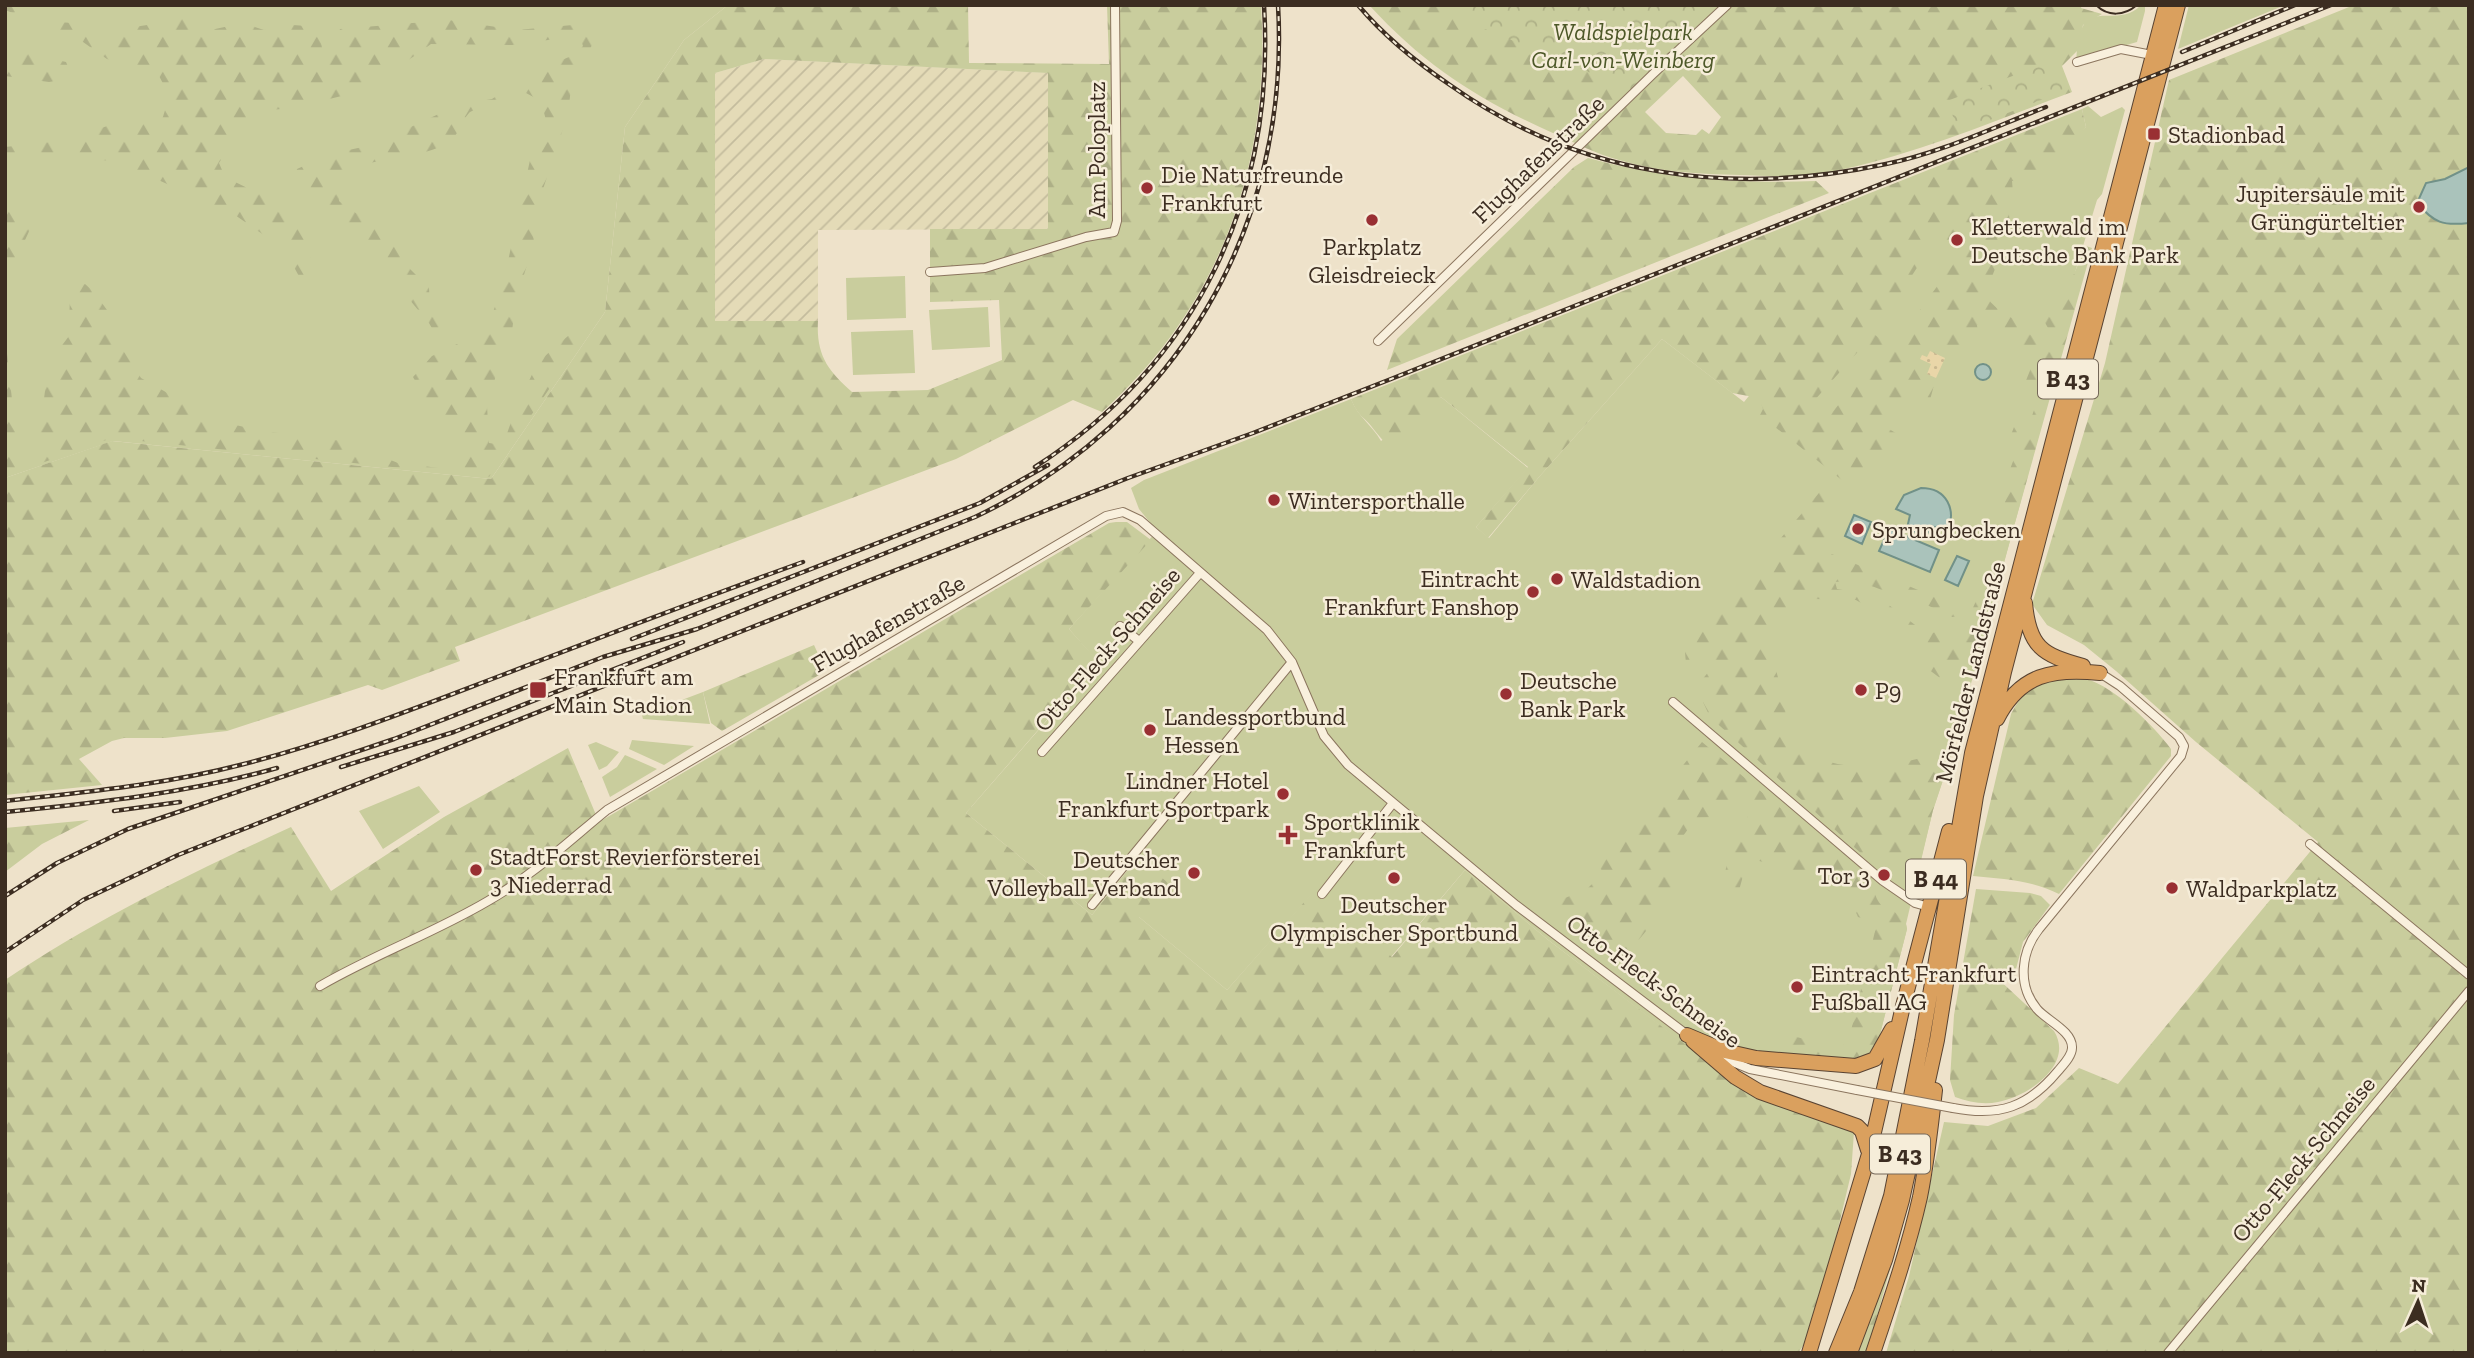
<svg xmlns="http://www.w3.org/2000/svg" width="2474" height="1358" viewBox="0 0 2474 1358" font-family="'Zilla Slab',serif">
<defs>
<pattern id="farmland-furrows" width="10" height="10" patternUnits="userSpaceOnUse" patternTransform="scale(1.75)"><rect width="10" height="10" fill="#e4dbb7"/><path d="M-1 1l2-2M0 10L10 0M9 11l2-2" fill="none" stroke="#c4bc9d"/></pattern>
<pattern id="forest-firs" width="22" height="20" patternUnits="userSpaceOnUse" patternTransform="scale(1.75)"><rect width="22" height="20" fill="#c9cd9d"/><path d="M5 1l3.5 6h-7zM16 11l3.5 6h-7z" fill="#aeb087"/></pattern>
<pattern id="sand-dots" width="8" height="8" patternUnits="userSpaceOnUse" patternTransform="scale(1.75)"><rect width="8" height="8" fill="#e9d6a8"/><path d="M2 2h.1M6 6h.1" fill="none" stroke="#c9b890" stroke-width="1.8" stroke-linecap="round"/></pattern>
<pattern id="park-crowns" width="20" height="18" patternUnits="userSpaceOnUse" patternTransform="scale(1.75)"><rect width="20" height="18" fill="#c9cd9d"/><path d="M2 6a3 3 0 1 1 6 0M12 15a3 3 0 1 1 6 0" fill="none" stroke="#aeb087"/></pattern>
</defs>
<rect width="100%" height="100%" fill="#eee2ca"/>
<!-- farmland -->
<path fill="url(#farmland-furrows)" d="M764 59 1048 73V229L818 230V321H715V73Z"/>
<!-- green -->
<path fill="#c9cd9d" d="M5 5H728L684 40 625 127 605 312 491 479 113 441 5 478Z
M2141 5 2145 7V11L2137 42 2123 46 2122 54H2110L2076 67C2077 54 2076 40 2082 28 2093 4 2121 27 2141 5Z
M2189 5H2285L2178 49Z
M2088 106 2101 117 2122 107 2125 110 2102 194 2097 200 2073 279 2071 316 1975 670 1952 748V753L1933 810 1906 924 1907 929 1879 1038 1870 1051 1872 1057 1747 1053 1699 1034 1689 1048 1547 939 1465 870 1391 957 1313 893 1227 990 1139 917 1137 857 1092 915 966 813 1098 662 1069 629 1157 531 1139 509 1131 488 1144 480 1351 399C1358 417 1372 425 1381 441L1441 397 1528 468 1476 527 1489 538 1539 477 1662 339 1744 402 1887 227 2006 194 2012 181 2086 127 2082 109Z
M905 276 906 318 847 320 846 278Z
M988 307 990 347 932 350 929 310Z
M913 330 915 373 853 375 851 332Z
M703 692 710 724 643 719 642 715Z
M632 740 694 746 664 765 629 749Z
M596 742 619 752 607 766 599 770 588 745Z
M625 755 657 769 610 797 602 777 617 767Z
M419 786 440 812 383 849 359 811Z"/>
<!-- forest -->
<path fill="url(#forest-firs)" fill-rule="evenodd" d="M5 5H26L58 22 87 24 89 34 160 23 191 9 206 31 243 23 264 30 293 25 319 27 323 55 329 57 340 29 449 20 517 30 584 24 593 34 592 45 571 88 568 114 532 222 534 243 516 300 511 339 501 359 487 405 489 443 503 445 516 408 538 362 568 336 586 335 489 477 112 438 5 476V335L18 455 34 454 39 438 46 383 60 348 69 336 70 290 85 284 94 292 112 317 116 339 141 378 217 421 263 431 343 441 398 463 447 469 461 449 453 426 420 414 423 395 413 377 432 356 478 334 493 312 503 284 532 151 547 124 541 101 526 93C516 97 474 108 469 113 462 120 459 134 451 140 416 168 349 143 339 201L400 244 410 269 429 288 430 306 445 326 438 339 429 323 368 250 318 205 299 193 295 179 297 169 330 154 372 145 458 105 492 99 529 74 576 54 583 46 578 32 548 40 512 45 431 44 382 79 354 93 292 108 250 112 219 163 225 177 276 202 292 217 306 242 313 267 312 275 307 279 300 278 284 249 232 213 118 162 61 155 5 158V147L59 141 130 119 161 122C168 105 169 93 159 76L107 59 76 37 5 10Z
M728 5H968L969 63 1109 64 1107 5H1261C1271 163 1221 305 1102 412L1073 400 956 459 455 647 460 661 382 690 368 685 227 731 165 738H124L112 741 79 759 102 785 5 795V478L112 441 491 479 605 312 625 127 684 40ZM764 59 1048 73V229H930V302L999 300 1002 360 928 390 852 392C828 371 816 355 818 321H715V73Z
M1369 5H2082L2081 8 2102 14 2083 25 2077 51 2062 66 2072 92C1992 122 1914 155 1830 172 1801 178 1769 176 1740 175 1699 174 1658 172 1619 160 1596 154 1576 143 1555 134 1479 100 1426 67 1369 5ZM1683 76 1721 117 1709 134 1702 129 1696 135 1666 133 1645 112Z
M2354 5H2469V167L2445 179 2427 183 2465 224 2469 223V1353H1886L1909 1276 1944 1122 1988 1126 2036 1108 2079 1068 2118 1084 2318 842 2196 742 2116 671 2084 645 2047 625 2032 604 2105 363 2169 80Z
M5 48 66 62 73 78 49 82 5 76Z
M2082 109 2086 127 2030 182 2012 181 2013 193 2006 194 2011 229 1985 294C1993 308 2002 311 2015 320 2027 329 2039 343 2045 356L2048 328 2043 319 2067 290 2086 246 2092 248 1990 612 1952 617 1927 605 1925 610C1897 598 1866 577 1835 582L1837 589 1877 596 1927 634 1987 621 1975 670 1970 662 1960 663 1965 672 1957 678 1944 681 1928 669 1906 630 1856 600 1814 599 1784 611 1768 643 1784 698 1788 736C1799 744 1812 755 1824 760 1860 774 1917 762 1951 748L1952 753 1933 810 1919 867 1864 856 1710 717 1696 687 1710 670 1721 636 1714 635 1699 664 1690 674 1686 664 1685 652 1829 481 1837 496 1821 520 1832 526 1822 550 1971 612 1987 577 1996 569 2000 553 1992 544 2009 489 2006 479 2020 444 2009 440 2014 427 2027 431 2037 401 2021 393 2031 368 2021 343 1990 323 1977 325 1978 331 1945 358 1924 349 1920 359 1932 365 1928 374 1936 378 1928 407 1904 398 1889 429 1899 435 1887 461 1877 457 1864 485 1852 471 1843 481 1760 415 1763 409 1759 398 1732 393 1662 339 1539 477 1488 538 1476 527 1528 467 1441 397 1394 452C1386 445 1382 439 1375 431 1365 416 1359 419 1351 399ZM1945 237 1951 247 1960 255 1892 348 1874 334 1935 240ZM1864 345 1878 356 1831 414 1812 403Z
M1588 158C1664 179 1738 184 1816 181L1829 193 1387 370 1397 339 1574 167Z
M5 204 31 227 5 284Z
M1116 522H1127L1151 540 1069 629 1098 661 966 813 1092 915 1138 857 1168 883 1139 917 1227 990 1313 892 1392 957 1465 870 1547 939 1749 1093 1854 1132 1851 1174 1824 1288 1805 1343 1798 1353H5V980C94 920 193 872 291 827L331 891 444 817 568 748 599 822 1109 523Z
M814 645 826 671 722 731 711 723 703 692Z
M2063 677C2071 678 2079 677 2086 679 2115 687 2153 725 2171 749V756L2059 894C2032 880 2003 879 1973 876L2011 714C2024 688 2037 685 2063 677Z
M1702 742 1814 836C1829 845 1863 867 1871 883 1878 897 1873 898 1887 911L1895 912 1906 924 1907 929 1879 1038 1870 1051 1872 1057 1847 1061 1796 1056 1788 1035 1838 1047 1848 1043 1877 923 1858 917 1854 908 1842 897 1828 879 1748 858 1738 894 1722 888 1730 848 1749 814 1765 810 1741 794 1716 817 1696 818 1665 861 1688 880 1614 970 1600 959C1595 924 1588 914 1552 909L1554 902 1586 890 1604 872 1592 862 1642 811 1656 809 1678 786 1671 780Z
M89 820 42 844 5 872V828Z
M1976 889 2030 893 2041 896 2050 905 2023 942 2016 969 2012 973 2003 970 1995 976 2054 1031C2075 1065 2027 1097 1998 1102 1983 1105 1969 1102 1955 1097L1950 1080 1954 1015Z
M1896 1247 1867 1353H1856L1862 1339Z"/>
<!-- sand -->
<path fill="url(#sand-dots)" d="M1930 351 1945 358 1936 378 1927 374 1931 364 1920 359 1922 355 1927 357Z"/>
<!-- park -->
<path fill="url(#park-crowns)" d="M1450 5H1722L1632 90 1480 27Z
M2054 60 2067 90 1959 132 1947 101Z"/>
<!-- water -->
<path fill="#aac3bb" stroke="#719188" stroke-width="2" d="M2469 167V223C2443 226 2434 223 2417 203L2426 183 2445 179Z
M1975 372a8 8 0 1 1 16 0a8 8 0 1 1-16 0Z
M1921 488C1947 488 1957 510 1947 532L1935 527 1925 535 1917 534 1908 524 1910 515 1896 509 1904 495Z
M1854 515 1871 522 1862 544 1845 536Z
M1889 529 1939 550 1930 572 1879 551Z
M1957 556 1969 561 1958 586 1945 580Z"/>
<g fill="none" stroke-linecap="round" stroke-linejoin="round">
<defs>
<path id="street" d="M2077 62 2121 49 2152 55
M930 272 985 268 1086 237 1114 232 1117 221 1115 5
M1378 341 1653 74 1727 5
M1120 626 1139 641
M1673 702 1883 881 1915 903 1929 907
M1042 752 1200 573
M2310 844 2469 975
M1322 894 1393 803
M1092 905 1292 662
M320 986C375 954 434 933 488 901 532 876 569 841 607 810L1106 516 1123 512 1140 520 1267 630 1292 662 1324 736 1348 765 1516 905 1690 1037
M1718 1056 1750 1069 1857 1090
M1953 1108C2000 1117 2028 1107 2058 1071 2063 1065 2072 1056 2072 1048 2073 1031 2046 1020 2037 1009 2017 985 2021 952 2039 929L2181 756 2184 746 2179 737 2120 686 2100 673
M2168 1353 2469 991"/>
<path id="highway" d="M2025 603C2029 647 2042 655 2083 666
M1997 719C2020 674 2053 668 2100 673
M1687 1035 1725 1051 1756 1058 1856 1066 1875 1059 1892 1029
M1693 1041 1735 1077 1760 1092 1857 1126 1862 1131 1868 1150
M1809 1353 1869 1154 1903 1006 1949 831
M1836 1353 1861 1292 1891 1196 1922 1041 1972 753 2166 5
M1850 1353 1885 1260 1902 1200 1937 1040 1976 796 2004 672 2178 5
M1873 1353C1890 1302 1908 1250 1920 1197 1927 1162 1931 1126 1935 1090"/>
</defs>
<!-- street casing -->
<use href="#street" stroke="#8b755e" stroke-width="10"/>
<!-- highway casing -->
<use href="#highway" stroke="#594332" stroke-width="16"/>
<!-- street -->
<use href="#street" stroke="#f9f0dd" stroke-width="8"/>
<!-- highway -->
<use href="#highway" stroke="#daa05e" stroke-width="14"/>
<!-- tram -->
<path stroke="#3c2d21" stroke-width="2" d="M2096 5C2108 17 2124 16 2137 5"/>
<defs>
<path id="rail" d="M1358 5C1384 36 1416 62 1450 85 1580 177 1732 197 1886 164 1941 153 1994 127 2046 107
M2182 52 2295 5
M1035 467C1198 362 1276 197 1264 5
M632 639 980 503 1048 465
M341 767 454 732 683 642
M5 801C84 792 163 785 240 765 331 742 418 707 505 674 604 636 703 598 803 562
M114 811 180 802
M5 812C97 803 188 793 277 768
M5 896 57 863 128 829 394 739 603 657 697 629 975 517C1176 422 1291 226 1278 5
M5 952 83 900 178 855 1128 478 1253 433 1391 379 2331 5"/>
</defs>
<!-- rail casing -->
<use href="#rail" stroke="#3c2d21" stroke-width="4.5"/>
<!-- rail -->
<use href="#rail" stroke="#f6edd9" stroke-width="2" stroke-dasharray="5" stroke-linecap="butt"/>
<defs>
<path id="street-bridge" d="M1857 1090 1953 1108"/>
</defs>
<!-- street-bridge casing -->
<use href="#street-bridge" stroke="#8b755e" stroke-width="10" stroke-linecap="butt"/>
<!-- street-bridge -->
<use href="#street-bridge" stroke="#f9f0dd" stroke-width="8"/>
</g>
<!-- markers -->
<g fill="#992f33" stroke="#f6edd9" stroke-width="2.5">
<rect x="2147" y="127" width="14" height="14" rx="3.5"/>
<circle cx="1147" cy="188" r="7"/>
<circle cx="2419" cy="207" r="7"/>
<circle cx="1372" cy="220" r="7"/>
<circle cx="1957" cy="240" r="7"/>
<circle cx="1274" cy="500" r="7"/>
<circle cx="1858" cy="529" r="7"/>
<circle cx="1557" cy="579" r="7"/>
<circle cx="1533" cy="592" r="7"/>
<rect x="529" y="681" width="18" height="18" rx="3.5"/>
<circle cx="1861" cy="690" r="7"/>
<circle cx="1506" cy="694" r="7"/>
<circle cx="1150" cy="730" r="7"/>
<circle cx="1283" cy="794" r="7"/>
<path d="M1284.5 824.5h7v7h7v7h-7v7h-7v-7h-7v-7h7z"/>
<circle cx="476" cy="870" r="7"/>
<circle cx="1194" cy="873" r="7"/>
<circle cx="1884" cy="875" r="7"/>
<circle cx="1394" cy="878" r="7"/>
<circle cx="2172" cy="888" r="7"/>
<circle cx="1797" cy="987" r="7"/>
</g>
<g text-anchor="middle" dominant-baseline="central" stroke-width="5" stroke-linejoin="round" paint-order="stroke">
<!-- shield labels -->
<g fill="#f6edd9" stroke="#746758" stroke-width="2">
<rect x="2038" y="359.5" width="60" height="39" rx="5"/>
<rect x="1906" y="859.5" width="60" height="39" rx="5"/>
<rect x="1870" y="1134.5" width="60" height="39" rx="5"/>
</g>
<g font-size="23" font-weight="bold" fill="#3c2d21">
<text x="2068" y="379">B 43</text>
<text x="1936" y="879">B 44</text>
<text x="1900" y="1154">B 43</text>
</g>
<!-- park labels -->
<g font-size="24" font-style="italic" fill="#4d5828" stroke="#f6edd9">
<text x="1623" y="31">Waldspielpark<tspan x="1623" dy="28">Carl-von-Weinberg</tspan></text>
</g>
<!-- poi labels -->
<g font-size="24" fill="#3c2d21" stroke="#f6edd9" text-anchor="start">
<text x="2168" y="134">Stadionbad</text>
<text x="1161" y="174">Die Naturfreunde<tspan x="1161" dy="28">Frankfurt</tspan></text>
<text x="2405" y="193" text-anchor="end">Jupitersäule mit<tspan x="2405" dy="28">Grüngürteltier</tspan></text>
<text x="1971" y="226">Kletterwald im<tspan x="1971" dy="28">Deutsche Bank Park</tspan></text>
<text x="1372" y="246" text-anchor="middle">Parkplatz<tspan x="1372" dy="28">Gleisdreieck</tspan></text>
<text x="1288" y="500">Wintersporthalle</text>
<text x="1872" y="529">Sprungbecken</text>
<text x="1519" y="578" text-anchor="end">Eintracht<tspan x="1519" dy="28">Frankfurt Fanshop</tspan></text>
<text x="1571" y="579">Waldstadion</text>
<text x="554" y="676">Frankfurt am<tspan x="554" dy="28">Main Stadion</tspan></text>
<text x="1520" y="680">Deutsche<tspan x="1520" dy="28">Bank Park</tspan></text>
<text x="1875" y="690">P9</text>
<text x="1164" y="716">Landessportbund<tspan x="1164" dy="28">Hessen</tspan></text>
<text x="1269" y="780" text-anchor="end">Lindner Hotel<tspan x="1269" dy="28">Frankfurt Sportpark</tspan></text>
<text x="1304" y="821">Sportklinik<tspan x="1304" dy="28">Frankfurt</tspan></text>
<text x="490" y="856">StadtForst Revierförsterei<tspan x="490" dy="28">3 Niederrad</tspan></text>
<text x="1180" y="859" text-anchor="end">Deutscher<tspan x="1180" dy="28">Volleyball-Verband</tspan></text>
<text x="1870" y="875" text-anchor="end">Tor 3</text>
<text x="2186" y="888">Waldparkplatz</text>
<text x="1394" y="904" text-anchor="middle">Deutscher<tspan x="1394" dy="28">Olympischer Sportbund</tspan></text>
<text x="1811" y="973">Eintracht Frankfurt<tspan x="1811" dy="28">Fußball AG</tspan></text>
</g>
<!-- street labels -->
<g font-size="24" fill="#3c2d21" stroke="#f6edd9">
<text transform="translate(1096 150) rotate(-90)">Am Poloplatz</text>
<text transform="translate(1538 159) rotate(-44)">Flughafenstraße</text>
<text transform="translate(888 623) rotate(-30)">Flughafenstraße</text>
<text transform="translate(1107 649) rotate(-49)">Otto-Fleck-Schneise</text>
<text transform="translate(1970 672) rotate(-76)">Mörfelder Landstraße</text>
<text transform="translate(1654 981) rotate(36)">Otto-Fleck-Schneise</text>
<text transform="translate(2303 1159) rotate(-50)">Otto-Fleck-Schneise</text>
</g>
</g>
<!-- border -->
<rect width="2474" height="1358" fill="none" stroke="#3c2d21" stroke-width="14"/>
<!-- north arrow -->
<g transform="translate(2418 1302) rotate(3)" stroke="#f6edd9" stroke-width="5" paint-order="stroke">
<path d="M0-5L12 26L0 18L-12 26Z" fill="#3c2d21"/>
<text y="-10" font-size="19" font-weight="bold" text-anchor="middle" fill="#3c2d21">N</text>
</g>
</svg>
